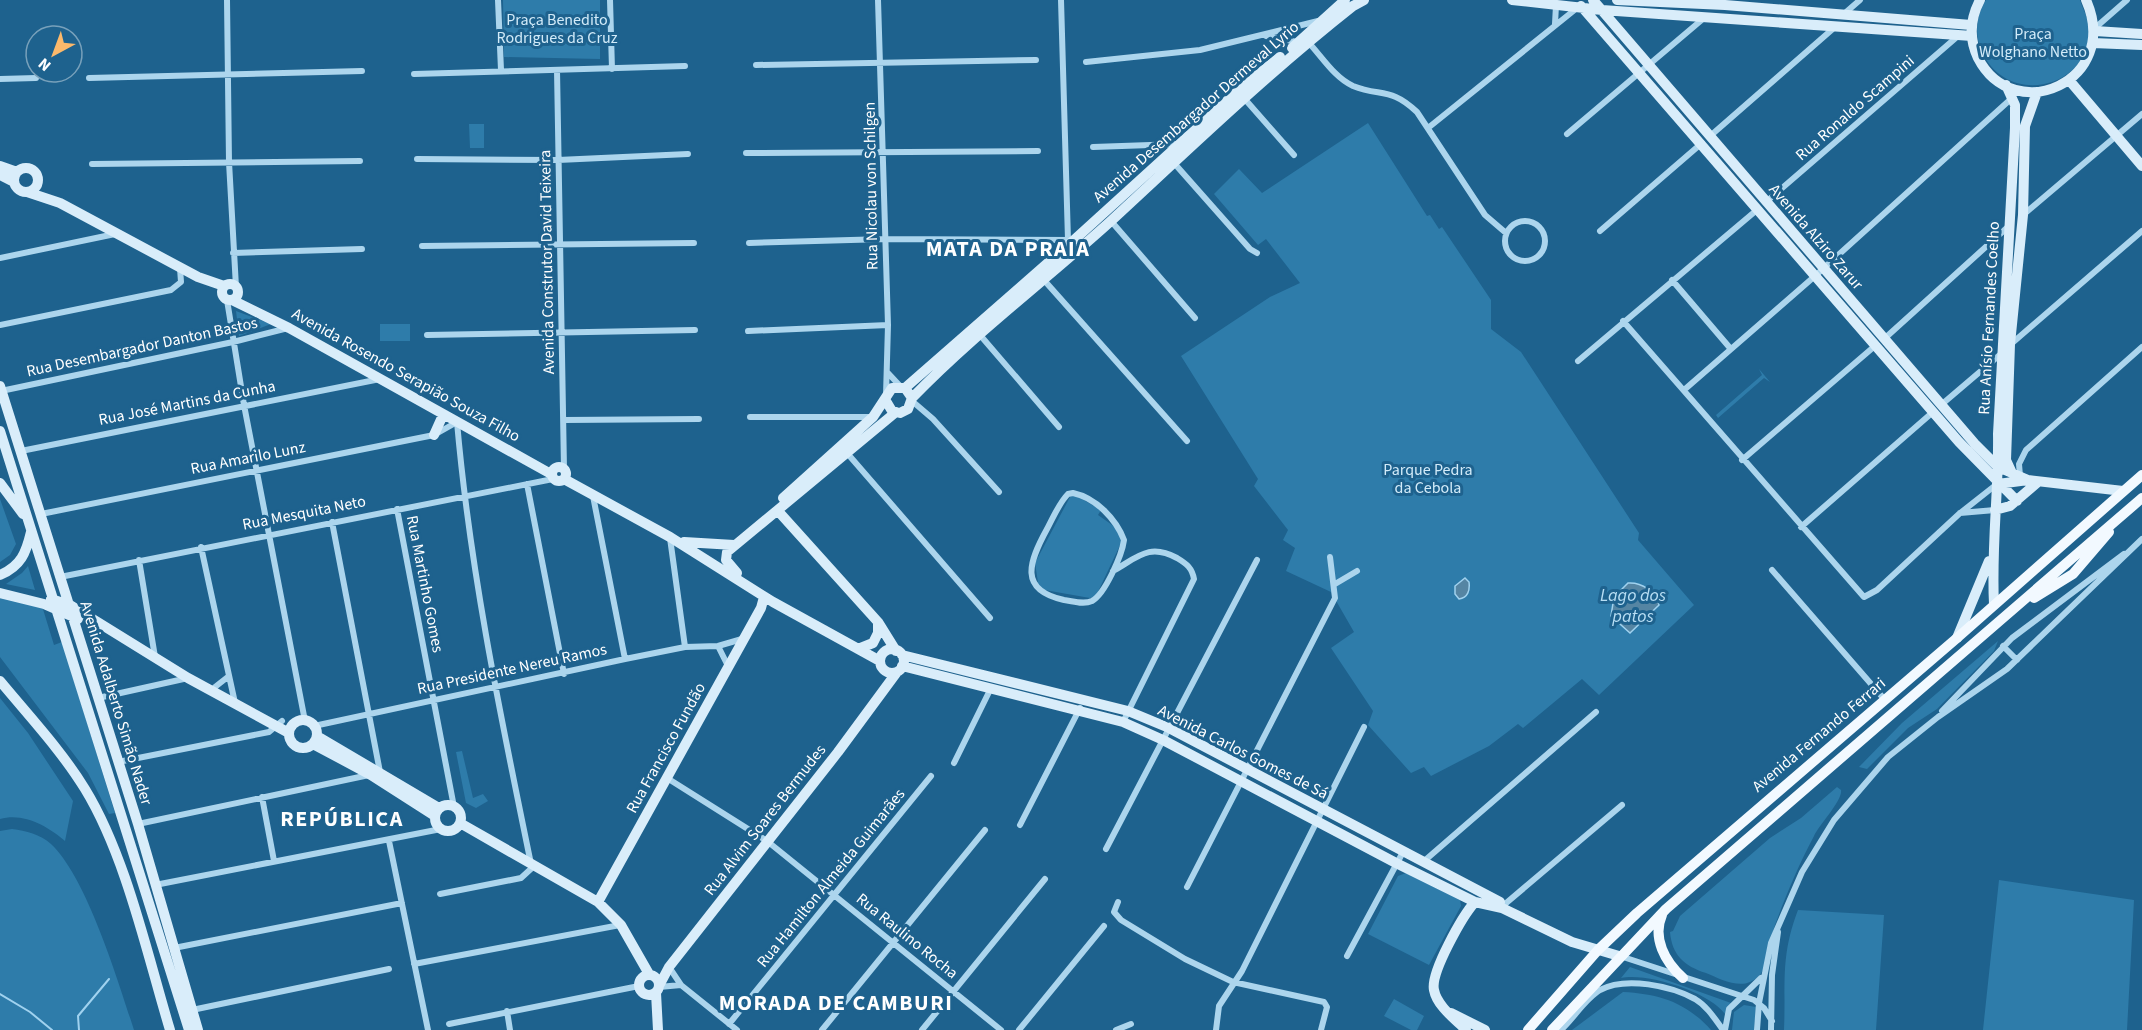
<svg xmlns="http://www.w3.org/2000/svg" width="2142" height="1030" viewBox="0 0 2142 1030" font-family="'Source Sans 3',sans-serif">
<rect width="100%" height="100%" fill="#1e628e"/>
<!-- green -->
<path fill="#2e7caa" d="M503 0H600V59L504 57Z
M1986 0H2080C2082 7 2086 14 2088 21 2100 84 2010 112 1982 52 1974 35 1976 16 1986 0Z
M1368 123 1427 216 1430 215 1439 229 1442 227 1491 300V329L1521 352 1639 533 1638 540 1694 605 1599 695 1582 679 1523 728 1518 724 1489 746 1431 776 1424 767 1411 773 1368 725 1373 711 1331 648 1354 632 1331 592 1286 571 1295 548 1283 540 1288 530 1254 486 1258 479 1181 356 1270 297 1300 283 1266 239 1258 245 1214 194 1239 169 1262 193Z
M469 124H484V148H470Z
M236 311 271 324 239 336Z
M380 324H410V341H380Z
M1759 369 1770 382 1764 378 1718 418 1716 415 1762 375Z
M1075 495 1101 510 1098 515 1115 527 1122 541 1096 596 1090 598 1039 589 1035 563 1070 497Z
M0 499 16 544 10 555 0 562Z
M28 566 35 590 6 584 22 573Z
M0 596 42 606 54 645 62 642 115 813 109 814 88 773 0 657Z
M1998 641 1994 651 1937 709 1908 728 1867 769 1859 767 1902 723Z
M0 698 28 733 73 801 65 841C48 826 23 812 0 819Z
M462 751 473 798 483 794 488 801 476 808 466 803 456 752Z
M1837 787 1841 790C1843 800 1819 825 1814 836 1799 864 1786 895 1775 925 1770 939 1769 956 1763 970 1761 975 1755 980 1750 982 1737 988 1718 978 1706 973 1684 966 1672 955 1670 932L1673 931 1680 916 1770 838 1801 818Z
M12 829C26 831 40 834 51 844 87 878 118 981 134 1030H0V831Z
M1406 873 1460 900 1461 906 1429 965 1368 934 1398 876Z
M1999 880 2134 900 2127 1030H1983Z
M1798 910 1884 915 1876 1030H1784C1786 983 1780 957 1798 910Z
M1630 967 1731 1003 1725 1014C1710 992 1646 972 1621 978Z
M1623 992C1659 994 1686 1002 1711 1030H1572Z
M1394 999 1424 1016 1417 1030H1411L1384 1016Z
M1744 1005 1756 1007 1754 1030H1732L1734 1012Z"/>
<!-- water -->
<path fill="#5585a3" stroke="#a0d2ef" stroke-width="1.5" d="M1465 578 1469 582C1470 590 1468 598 1459 599L1455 594V586Z
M1628 583C1642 582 1656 592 1659 605L1630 633 1611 616 1614 597Z"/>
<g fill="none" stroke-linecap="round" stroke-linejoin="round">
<!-- stream -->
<path stroke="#a0d2ef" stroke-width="2" d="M0 994 30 1012 52 1030
M79 1030 78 1016 109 979"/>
<!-- street -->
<path stroke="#acd5ed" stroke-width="6" d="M227 0 229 162 236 287
M498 0 501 70
M610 0 612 69
M878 0 888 325 886 395
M1061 0 1068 240
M1845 13 1860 0
M1555 24 1556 5
M2095 28 2127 0
M1266 36 1297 42
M1309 43C1322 57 1335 78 1353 86 1381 97 1391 87 1417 112L1485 215 1506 233
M1086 62 1200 50 1318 21
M756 65 1036 60
M557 70 564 469
M414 74 685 66
M89 78 362 71
M0 79 36 78
M1243 97 1294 155
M1428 128 1577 8
M1567 134 1704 18
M1709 137 1835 27
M1093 147 1179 144
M746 153 1038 151
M417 159 558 160 688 154
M1174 163 1250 249 1257 253
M92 164 360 161
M1766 202 1958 36
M2023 215 2142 114
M1505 241a20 20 0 1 1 40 0a20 20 0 1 1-40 0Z
M1111 221 1195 318
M1600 231 1702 143
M749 243 886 239 1074 240
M422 246 694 243
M233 253 362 249
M0 258 115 234
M1043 279 1187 441
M1672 280 1730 348
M227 300 244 405 305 721
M1623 321 1864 597 1877 590 1959 514 1997 484
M0 325 171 290 181 282 180 268
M748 331 888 325
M427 335 695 330
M980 335 1059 427
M1884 339 2010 225
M2011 344 2142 231
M1578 361 1758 209
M887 372 901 387
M1684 390 1815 276 2012 98
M1 391 233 342 288 328
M912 401 933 419 999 492
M1941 405 2002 353
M750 417H872
M564 420 699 419
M21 451 380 379
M847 453 990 618
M1742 460 1876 345
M2020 476 2019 464 2026 450 2142 347
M527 484 564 674
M1073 493C1096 498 1116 519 1124 540 1122 555 1105 594 1092 601 1083 605 1073 601 1064 600 1018 590 1029 562 1047 529 1053 518 1059 503 1068 494Z
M593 496 625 659
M397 509 454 807
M1960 513 1995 510
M41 514 434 435 457 422C470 571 501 718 531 864
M332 522 380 772
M1801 527 1933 412
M670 538 685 647
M201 547 235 703
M139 560 155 657
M1772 570 1885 700
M1113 571C1138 557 1149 543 1177 558 1187 564 1192 568 1194 579L1123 722
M60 577 553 479
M1335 584 1357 571
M718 646 728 666
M2003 646 2017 660
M215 687 229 676
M98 698 188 678
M1942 711 2012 638 2124 554
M314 726 625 659 685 647 718 646 742 639
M118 762 269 732 282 721
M954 763 991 688
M667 778 767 841 1001 1030
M262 797 274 861
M138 824 369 775
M1020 825 1080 708
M389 841 428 1030
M1106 849 1257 560
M1423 862 1596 712
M155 885 441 829
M1187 887 1335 598 1330 557
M440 894 521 878 533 867
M1118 902 1114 912 1121 920 1185 959 1233 982 1324 1002 1327 1007 1321 1030
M1505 904 1622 805
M174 948 402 903
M1347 956 1403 852
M1620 956 1754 1000 1764 1008 1772 1021
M414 964 620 925
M669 967 681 985 737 1030
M659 987 681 985
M192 1010 389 969
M507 1011 510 1030
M449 1024 639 986
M729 1024 931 776
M822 1030 985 830
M922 1030 1045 879
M1019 1030 1104 926
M1116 1030 1131 1024
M1216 1030 1219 1006 1242 971 1364 727
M1561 1030C1574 1018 1585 999 1600 990 1626 976 1671 986 1695 999 1707 1006 1715 1019 1723 1030
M1725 1030 1729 1009 1761 978
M1757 1030 1759 1003 1771 943 1802 872 1834 820 1888 757 1938 717 2007 669 2142 539
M1771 1030 1772 975 1778 932"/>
<!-- secondary -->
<path stroke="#d9edfa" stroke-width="10" d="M1512 0 1602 10 1972 36
M1593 0 1975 444 1998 467 2028 480
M1617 0 1725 5 1971 25
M1980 0C1970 19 1969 39 1978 58 2014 128 2122 81 2086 0
M1581 6 1959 442 2017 501
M2095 31 2142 34
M2093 43 2142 45
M1292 48 1345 0
M2069 80 2142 166
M0 166 17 172
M14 180a12 12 0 1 1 24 0a12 12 0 1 1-24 0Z
M0 175 14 182
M27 192 60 203 198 277 224 286
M222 292a8 8 0 1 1 16 0a8 8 0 1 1-16 0Z
M232 300 289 328 551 474
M0 386 138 824 198 1030
M905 388 1074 240 1238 91 1280 57
M912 398C974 334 1046 280 1112 220 1191 147 1268 73 1353 6L1364 0
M0 431 189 1030
M434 435 443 415
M552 474a7 7 0 1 1 14 0a7 7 0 1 1-14 0Z
M2012 473 2006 460 2010 344 2023 215 2025 126 2037 92
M564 479 670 537 773 602 880 661
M0 483 23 514
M1998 484 2028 480 2123 491
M783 498 873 417 892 388H905L912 398 908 409 900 413 892 411 886 401
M1995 510 2010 506 2038 482
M778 511 878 622 896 651
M684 542 734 545
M737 573 726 560 727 552 896 412
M0 575C21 566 26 553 31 532
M0 593 44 604 78 619
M51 599 70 605 188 678 289 733
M1994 604C1991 547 1999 491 1998 434L2015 128V105L2006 85
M1957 638 1989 561
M858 649 873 643 878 633V622
M880 661a12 12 0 1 1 24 0a12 12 0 1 1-24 0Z
M902 655 1128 711 1169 728 1500 902
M902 666 1123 722 1163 740 1396 863 1475 902 1502 908 1572 942 1619 956
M0 681C29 716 61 750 85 789 126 856 147 954 170 1030
M289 734a14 14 0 1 1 28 0a14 14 0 1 1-28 0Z
M317 736 439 808
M313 744 371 775 435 816
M435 818a13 13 0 1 1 26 0a13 13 0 1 1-26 0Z
M460 823 598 902 621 925 649 974
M598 902 761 608 764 597
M639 985a10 10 0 1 1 20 0a10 10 0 1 1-20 0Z
M660 984 669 967 838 752 897 672
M656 993 658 1030
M1451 1013 1485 1030
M1466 1030C1455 1019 1437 1006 1434 990 1430 973 1463 915 1475 902"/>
<!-- primary -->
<path stroke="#f2f9ff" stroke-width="10" d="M2034 598 2073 574 2109 532
M1662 915C1652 938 1665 962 1683 978
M1528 1030 1598 950 1637 913 1957 638 2142 475
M1552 1030 1666 909 2142 498"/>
</g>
<g text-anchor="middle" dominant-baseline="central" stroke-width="6" stroke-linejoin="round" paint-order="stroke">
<!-- park labels -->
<g font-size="16" fill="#d2ebf9" stroke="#1e628e">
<text x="557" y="20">Praça Benedito<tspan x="557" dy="18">Rodrigues da Cruz</tspan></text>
<text x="2033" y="34">Praça<tspan x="2033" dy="18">Wolghano Netto</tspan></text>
<text x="1428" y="470">Parque Pedra<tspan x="1428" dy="18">da Cebola</tspan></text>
</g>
<!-- street labels -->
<g font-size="16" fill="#fff" stroke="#1e628e">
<text transform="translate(1855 108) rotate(-41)">Rua Ronaldo Scampini</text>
<text transform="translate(1196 112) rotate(-41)">Avenida Desembargador Dermeval Lyrio</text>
<text transform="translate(871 186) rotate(-91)">Rua Nicolau von Schilgen</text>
<text transform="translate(1816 237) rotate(49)">Avenida Alziro Zarur</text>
<text transform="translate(547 262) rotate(-91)">Avenida Construtor David Teixeira</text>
<text transform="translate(1989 318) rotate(-87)">Rua Anísio Fernandes Coelho</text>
<text transform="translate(142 347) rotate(-12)">Rua Desembargador Danton Bastos</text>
<text transform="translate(406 375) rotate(29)">Avenida Rosendo Serapião Souza Filho</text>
<text transform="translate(187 403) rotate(-11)">Rua José Martins da Cunha</text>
<text transform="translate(248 458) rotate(-11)">Rua Amarilo Lunz</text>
<text transform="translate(304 513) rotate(-11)">Rua Mesquita Neto</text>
<text transform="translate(425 584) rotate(79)">Rua Martinho Gomes</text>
<text transform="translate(512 669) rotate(-12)">Rua Presidente Nereu Ramos</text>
<text transform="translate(116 703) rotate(73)">Avenida Adalberto Simão Nader</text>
<text transform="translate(1819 735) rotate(-40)">Avenida Fernando Ferrari</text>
<text transform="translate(666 748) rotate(-61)">Rua Francisco Fundão</text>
<text transform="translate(1243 752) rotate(27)">Avenida Carlos Gomes de Sá</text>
<text transform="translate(765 820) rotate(-52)">Rua Alvim Soares Bermudes</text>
<text transform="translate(831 878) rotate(-51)">Rua Hamilton Almeida Guimarães</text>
<text transform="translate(907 936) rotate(39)">Rua Raulino Rocha</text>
</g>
<!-- water labels -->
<g font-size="18" font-style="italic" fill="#b8def4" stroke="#1e628e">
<text x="1633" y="595">Lago dos<tspan x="1633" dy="21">patos</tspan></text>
</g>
<!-- district labels -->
<g font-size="22" font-weight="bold" letter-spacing="1.5" fill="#fff" stroke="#1e628e">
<text x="1008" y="249">MATA DA PRAIA</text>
<text x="342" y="819">REPÚBLICA</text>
<text x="836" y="1003">MORADA DE CAMBURI</text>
</g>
</g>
<!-- north arrow -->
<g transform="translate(54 54) rotate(221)"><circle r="28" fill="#1e628e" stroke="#78a1bb" stroke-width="1.5"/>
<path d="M0-4.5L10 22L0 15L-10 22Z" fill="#fcb96b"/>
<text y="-9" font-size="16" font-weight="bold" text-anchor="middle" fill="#ffffff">N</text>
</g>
</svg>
